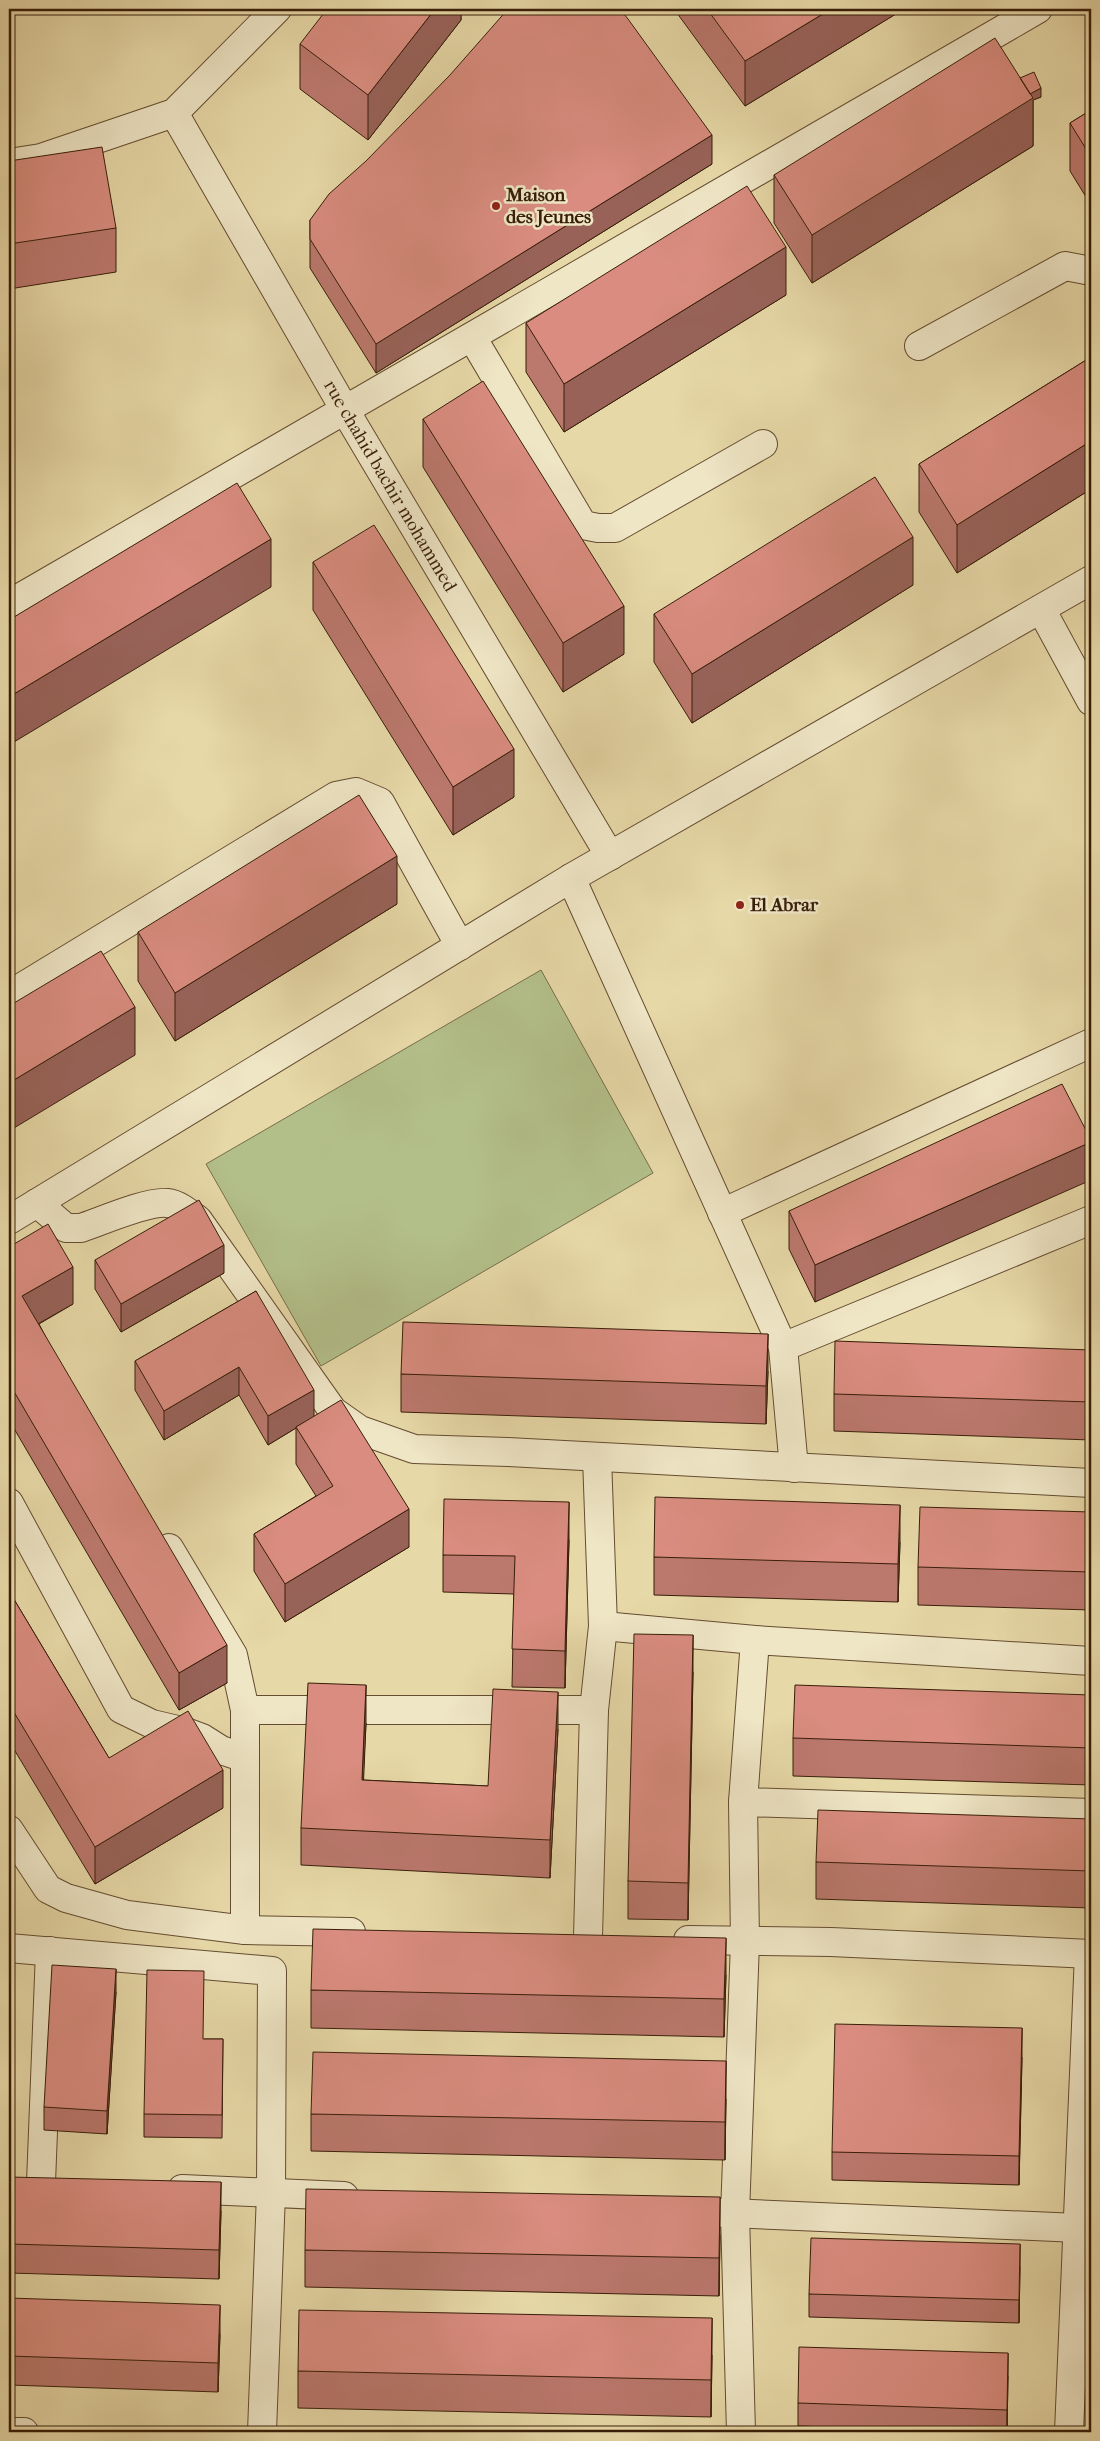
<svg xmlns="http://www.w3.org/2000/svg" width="1100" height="2441" viewBox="0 0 1100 2441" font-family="'IM FELL French Canon',serif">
<rect width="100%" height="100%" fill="#e7d8a7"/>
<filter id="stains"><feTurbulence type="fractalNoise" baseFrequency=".004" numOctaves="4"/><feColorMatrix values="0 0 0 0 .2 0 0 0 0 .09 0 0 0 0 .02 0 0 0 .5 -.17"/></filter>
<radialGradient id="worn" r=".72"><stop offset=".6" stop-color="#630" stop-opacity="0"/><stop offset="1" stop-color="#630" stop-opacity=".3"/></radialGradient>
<!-- green -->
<path fill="#b3bf89" stroke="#766e49" d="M541 970 653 1173 321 1366 206 1164Z"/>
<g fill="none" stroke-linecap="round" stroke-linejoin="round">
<defs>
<g id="minor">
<path id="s1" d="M174 113 349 417 610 856"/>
<path d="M9 163 41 158 174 113 277 9"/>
<path d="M472 337 583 525 598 528H615L763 444"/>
<path d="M919 346 1065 266 1091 271"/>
<path d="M9 604 1038 9"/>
<path d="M1041 609 1091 701"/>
<path d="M571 878 783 1347 794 1468"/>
<path d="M9 995 336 796 356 792 380 802 460 946"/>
<path d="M37 1203 66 1228H81C102 1221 147 1201 167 1203 178 1204 189 1213 198 1220L333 1411 360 1430 414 1449 508 1452 1091 1483"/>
<path d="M722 1213 1091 1043"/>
<path d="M9 1220 571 878 1091 580"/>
<path d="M783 1347 1091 1220"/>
<path d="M9 1503 121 1709 152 1724 186 1732 202 1738 221 1750 245 1758"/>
<path d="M169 1548 233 1655 245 1710V1930"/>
<path d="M603 1626 755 1640 1091 1661"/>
<path d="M245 1710H594"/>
<path d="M743 1802 1091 1813"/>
<path d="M9 1830 48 1889 66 1898 127 1915 245 1930 351 1932"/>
<path d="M588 1937 594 1710 603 1626 597 1457"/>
<path d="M688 1940 831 1942 1091 1954"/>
<path d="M9 1948 272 1971 271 2193 262 2432"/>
<path d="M41 2183 50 1951"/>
<path d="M182 2189 344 2196"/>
<path d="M682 2211 1078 2228"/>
<path d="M9 2432H24"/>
<path d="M741 2432 735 2214 745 1942 743 1802 755 1640"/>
<path d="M1069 2432 1089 1954"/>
</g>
</defs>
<!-- minor casing -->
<use href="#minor" stroke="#644c30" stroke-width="30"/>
<!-- minor -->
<use href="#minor" stroke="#efe6c6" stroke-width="28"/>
</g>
<!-- wall -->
<path fill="#bb786d" stroke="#381e09" d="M461 9V20L368 140 300 89V44Z
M674 9H904L745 106Z
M1020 78 1041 97 1033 100V146L812 283 774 223V175Z
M1091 110V205L1070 171V123Z
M9 161 116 228V272L9 289Z
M712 164 376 373 310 268V220Z
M786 295 564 432 526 372V323Z
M1091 357V489L957 573 919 512V464Z
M423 419 624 654 563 692 423 467Z
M313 562 514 797 453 835 313 610Z
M913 585 692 723 654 662V614Z
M397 904 175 1041 138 981V932Z
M1091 1140 815 1302 789 1249V1211Z
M9 1247 73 1304 39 1324 227 1683 179 1710 9 1420Z
M95 1260 224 1273 121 1332 95 1289Z
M256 1291 314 1416 409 1547 285 1622 254 1571V1534L316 1496 296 1464V1428L268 1445 239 1395 164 1440 135 1390V1361Z
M1091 1350V1440L834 1431V1394Z
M768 1371 766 1424 401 1412V1374Z
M1091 1512V1610L918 1605V1567Z
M569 1540 565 1688 512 1687 514 1594 443 1592V1555Z
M900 1542 898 1602 654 1595V1557Z
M9 1591 109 1758 223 1808 95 1884 9 1741Z
M693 1672 688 1920 628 1919V1881Z
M1091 1695V1785L793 1776V1738Z
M366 1723 363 1780 488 1786 558 1729 550 1878 301 1865V1828Z
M1091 1819V1908L816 1899V1862Z
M726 1975 724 2037 311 2028V1990Z
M116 1992 107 2134 44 2130V2107Z
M204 2039H223L222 2138 144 2137V2114Z
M1022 2057 1019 2185 832 2180V2152Z
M726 2099 725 2160 311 2151V2114Z
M9 2177 221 2211 219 2279 9 2273Z
M720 2235 719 2296 305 2287V2250Z
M1020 2267 1019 2323 809 2317V2294Z
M9 2298 220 2334 218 2392 9 2385Z
M712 2355 711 2417 298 2408V2371Z
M1008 2376 1007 2432 798 2426V2403Z"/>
<!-- shaded-wall -->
<path fill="#986259" stroke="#381e09" d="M435 9H461V20L368 140V95Z
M831 9H904L745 106V61Z
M1041 88V97L1033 100V146L812 283V235L1021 98Z
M712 135V164L376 373V344Z
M786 247V295L564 432V384Z
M1091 441V489L957 573V525Z
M913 537V585L692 723V674Z
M271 539V587L9 745V697Z
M624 606V654L563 692V643Z
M514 749V797L453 835V787Z
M397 856V904L175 1041V993Z
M135 1007V1055L9 1131V1083Z
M1091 1142V1180L815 1302V1265Z
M224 1245V1273L121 1332V1304Z
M73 1267V1304L22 1333V1296Z
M768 1334V1371L766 1424V1386Z
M239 1367V1395L164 1440V1411Z
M314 1390V1418L296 1427V1428L268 1445V1416Z
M569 1502V1540L565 1688V1651Z
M900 1505V1542L898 1602V1564Z
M409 1509V1547L285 1622V1584Z
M693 1635V1672L688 1920V1883Z
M227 1645V1683L179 1710V1673Z
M366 1685V1723L362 1817V1780Z
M558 1692V1729L550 1878V1840Z
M223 1770V1808L95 1884V1847Z
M726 1938V1975L724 2037V1999Z
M116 1969V1992L107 2134V2111Z
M1022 2028V2057L1019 2185V2156Z
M726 2061V2099L725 2160V2122Z
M221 2182V2211L219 2279V2250Z
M720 2197V2235L719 2296V2258Z
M1020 2244V2267L1019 2323V2300Z
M220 2305V2334L218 2392V2363Z
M712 2318V2355L711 2417V2380Z
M1008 2353V2376L1007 2432V2410Z"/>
<!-- building -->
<path fill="#d98c7f" stroke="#381e09" d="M327 9H435L368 95 300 44Z
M508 9H620L628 19 712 135 376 344 310 239V220L329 194 366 161 450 75Z
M707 9H831L745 61Z
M995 38 1033 98 812 235 774 175Z
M1034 72 1041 88 1030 94 1020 78Z
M1091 110V157L1070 123Z
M102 147 116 228 9 244V161Z
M747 186 786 247 564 384 526 323Z
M1091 357V441L957 525 919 464Z
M483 381 624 606 563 643 423 419Z
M875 477 913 537 692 674 654 614Z
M237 483 271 539 9 697V620Z
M374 525 514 749 453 787 313 562Z
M359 795 397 856 175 993 138 932Z
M101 951 135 1007 9 1083V1006Z
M1062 1084 1091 1140V1142L815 1265 789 1211Z
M199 1200 224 1245 121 1304 95 1260Z
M48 1224 73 1267 22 1296 227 1645 179 1673 9 1383V1247Z
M256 1291 314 1390 268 1416 239 1367 164 1411 135 1361Z
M403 1322 768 1334 766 1386 401 1374Z
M835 1341 1091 1350V1402L834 1394Z
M341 1400 409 1509 285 1584 254 1534 333 1486 296 1427Z
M655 1497 900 1505 898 1564 654 1557Z
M444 1499 569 1502 565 1651 512 1649 515 1556 443 1555Z
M920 1507 1091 1512V1572L918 1567Z
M9 1591 109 1758 188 1711 223 1770 95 1847 9 1704Z
M634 1634 693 1635 688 1883 628 1881Z
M308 1683 366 1685 362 1780 488 1786 493 1689 558 1692 550 1840 301 1828Z
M795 1685 1091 1695V1748L793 1738Z
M818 1810 1091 1819V1871L816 1862Z
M313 1929 726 1938 724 1999 311 1990Z
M52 1965 116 1969 107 2111 44 2107Z
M147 1970 204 1971 203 2039H223L222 2115 144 2114Z
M835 2024 1022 2028 1019 2156 832 2152Z
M313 2052 726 2061 725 2122 311 2114Z
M9 2177 221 2182 219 2250 9 2244Z
M306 2189 720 2197 719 2258 305 2250Z
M811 2238 1020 2244 1019 2300 809 2294Z
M9 2298 220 2305 218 2363 9 2356Z
M299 2310 712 2318 711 2380 298 2371Z
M799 2347 1008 2353 1007 2410 798 2403Z"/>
<!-- markers -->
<g fill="#8f2418" stroke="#efe6c6" stroke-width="2">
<circle cx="496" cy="206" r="5"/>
<circle cx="740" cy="905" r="5"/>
</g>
<g text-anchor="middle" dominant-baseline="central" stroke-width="5" stroke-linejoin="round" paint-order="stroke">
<!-- poi labels -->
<g font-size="19" font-weight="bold" fill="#381e09" stroke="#efe6c6" text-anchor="start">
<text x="506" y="195">Maison<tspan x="506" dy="22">des Jeunes</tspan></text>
<text x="750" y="905">El Abrar</text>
</g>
<!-- street labels -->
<g font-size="19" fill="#381e09" stroke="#efe6c6">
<text stroke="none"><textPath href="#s1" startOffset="431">rue chahid bachir mohammed</textPath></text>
</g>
</g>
<!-- margin -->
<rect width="1100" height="2441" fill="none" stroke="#e7d8a7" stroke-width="30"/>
<rect x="10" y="10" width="1080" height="2421" fill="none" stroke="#381e09" stroke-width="2.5"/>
<rect x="15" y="15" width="1070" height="2411" fill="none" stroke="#381e09"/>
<rect width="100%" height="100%" filter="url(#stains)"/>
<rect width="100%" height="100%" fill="url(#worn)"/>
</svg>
